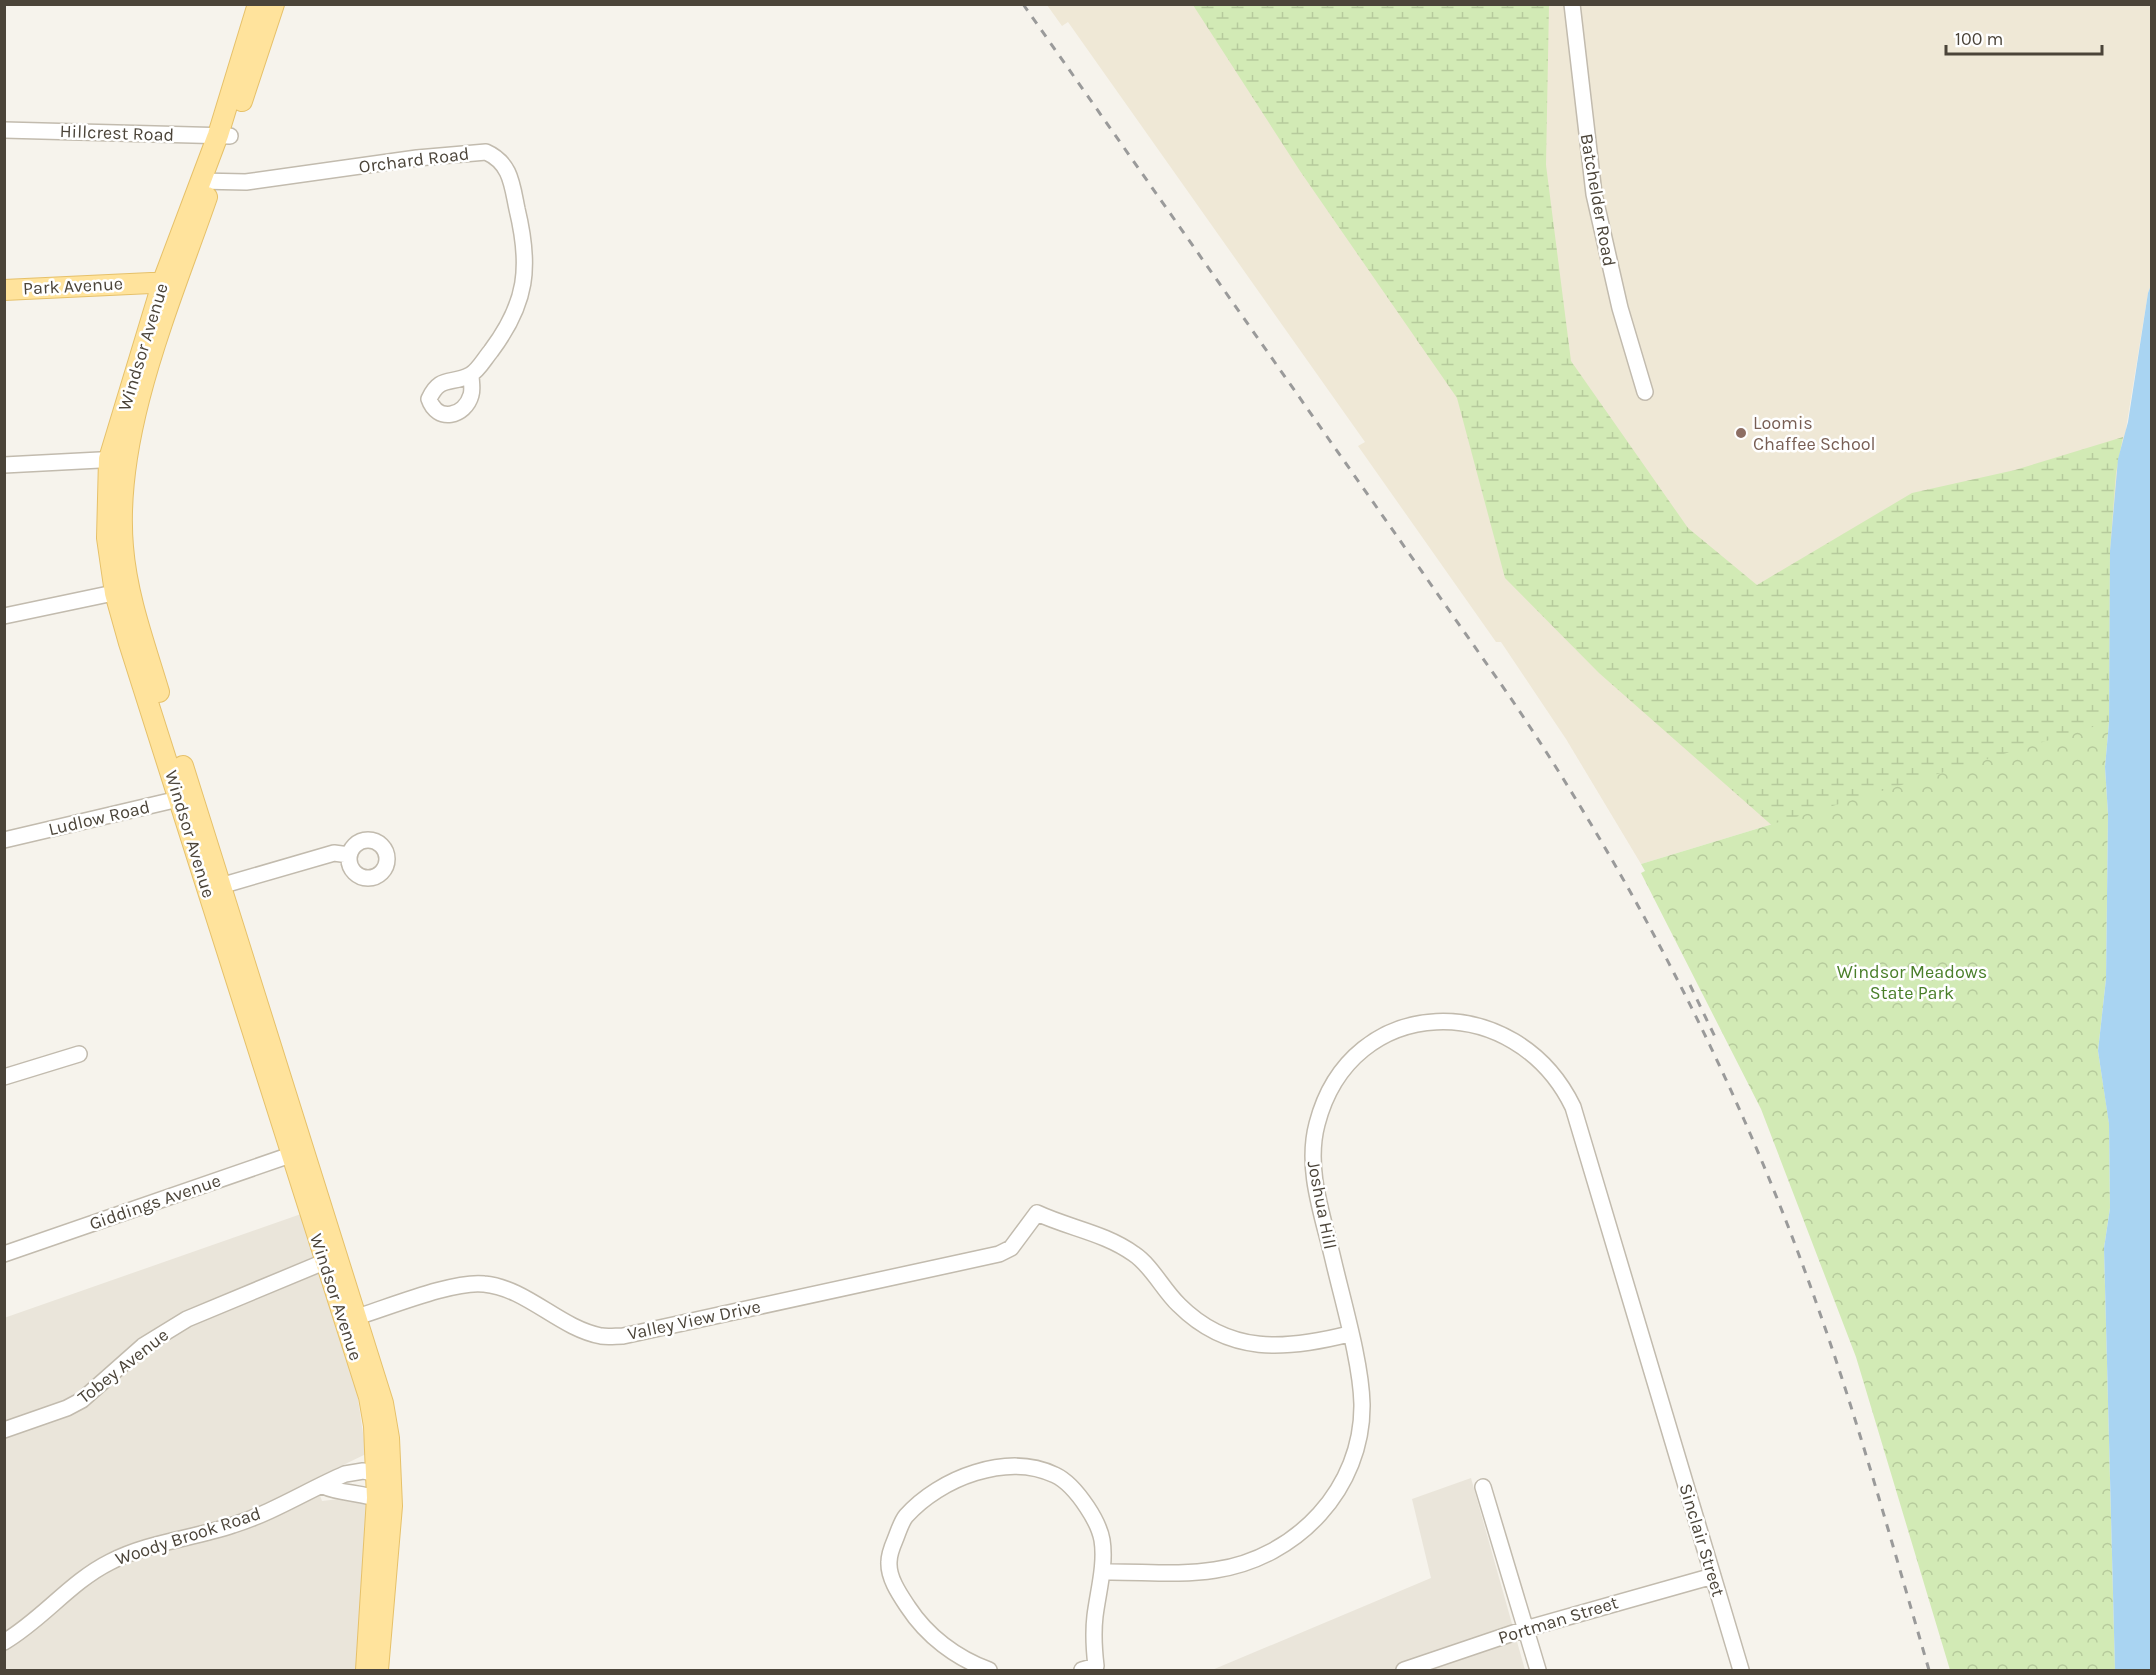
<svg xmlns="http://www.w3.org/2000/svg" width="2156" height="1675" viewBox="0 0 2156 1675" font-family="Karla,sans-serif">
<defs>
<pattern id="wetland-marsh" width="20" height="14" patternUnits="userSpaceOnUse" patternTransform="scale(1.5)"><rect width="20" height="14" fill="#d2eab5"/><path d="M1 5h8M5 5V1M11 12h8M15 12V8" fill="none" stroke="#b6ca9c"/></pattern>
<pattern id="park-crowns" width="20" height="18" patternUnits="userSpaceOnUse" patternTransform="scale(1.5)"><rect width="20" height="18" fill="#d2eab5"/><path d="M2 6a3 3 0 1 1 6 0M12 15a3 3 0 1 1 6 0" fill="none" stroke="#b6ca9c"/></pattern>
</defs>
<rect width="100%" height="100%" fill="#f6f3ec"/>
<!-- residential -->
<path fill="#eae5da" d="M301 1214 357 1392 366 1454 314 1479 322 1501 339 1499 366 1505 356 1670H5L4 1318Z
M1471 1478 1525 1670H1212L1431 1578 1412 1499Z"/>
<!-- education -->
<path fill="#efe8d6" d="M1047 5H2151V285L2148 293 2126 429 2109 691V722L1641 864 1566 739 1501 642H1496L1358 446 1365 442 1068 22 1062 26Z"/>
<!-- wetland -->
<path fill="url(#wetland-marsh)" d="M1193 5H1549L1546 165 1571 361 1688 528 1757 585 1912 493 2015 470 2123 437 2116 473 2110 551 2109 722 1817 865 1599 673 1505 578 1457 398 1300 171Z"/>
<!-- park -->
<path fill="url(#park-crowns)" d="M2109 722 2105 767 2108 814 2106 979 2098 1051 2109 1123 2110 1208 2104 1248 2115 1670H1950L1856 1357 1761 1109 1641 873 1645 871 1641 864Z"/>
<!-- water -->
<path fill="#a9d4f2" d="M2151 285 2152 1670H2115L2104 1248 2110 1208 2109 1124 2098 1051 2106 979 2108 814 2105 767 2109 722 2110 551 2118 459 2128 422 2148 293Z"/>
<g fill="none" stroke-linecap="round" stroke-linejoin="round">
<defs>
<path id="minor" d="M1572 4 1594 194 1620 308 1645 392
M4 130 230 136
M199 181 246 182 417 158 486 152C511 163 512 185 517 209 531 267 527 303 491 351 485 358 478 371 470 375 451 385 440 375 429 399 437 423 465 417 471 395 473 389 471 381 471 375
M4 465 119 459
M4 616 123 591
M4 840 187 797
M349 859a19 19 0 1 1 38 0a19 19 0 1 1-38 0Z
M210 889 334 853 349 855
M4 1077 79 1054
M4 1254 302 1151
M347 1320C380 1311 452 1280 484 1284 527 1288 559 1328 601 1336 608 1337 616 1336 623 1336L999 1254 1011 1248 1037 1213C1069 1228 1105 1233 1134 1254 1152 1266 1163 1290 1179 1305 1229 1355 1286 1350 1349 1334
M4 1430 67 1408 82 1400 143 1346 187 1319 336 1257
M323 1486C343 1495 363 1491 385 1502
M1483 1487 1538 1670
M1102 1572C1139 1571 1178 1576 1215 1570 1297 1558 1363 1488 1362 1404 1361 1362 1343 1302 1333 1259 1323 1216 1305 1169 1317 1124 1351 992 1516 989 1573 1107L1741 1670
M4 1642C43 1619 70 1582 110 1562 148 1542 192 1539 233 1525 272 1513 308 1490 345 1474L363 1471 385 1475
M989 1670C956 1658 927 1636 908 1607 900 1595 888 1578 889 1562 889 1554 892 1547 895 1540 898 1533 901 1522 906 1516 940 1478 1007 1452 1055 1475 1068 1481 1079 1495 1087 1507 1093 1516 1100 1529 1102 1540 1106 1564 1098 1592 1095 1616 1093 1633 1094 1649 1096 1666L1082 1670
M1404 1670 1525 1629 1713 1576"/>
<path id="major" d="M258 4 218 135 163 281 109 459 107 538 115 593 129 643 369 1397 374 1426 377 1498 366 1670
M242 101 274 4
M4 290 172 282
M159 692C145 645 127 597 123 547 113 433 170 304 207 197
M183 766 383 1403 389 1438 392 1506 378 1670"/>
</defs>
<!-- minor casing -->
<use href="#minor" stroke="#c2bbae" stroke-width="18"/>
<!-- major casing -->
<use href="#major" stroke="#e6c16a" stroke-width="22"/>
<!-- minor -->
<use href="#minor" stroke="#fff" stroke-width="15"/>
<!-- major -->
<use href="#major" stroke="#ffe39c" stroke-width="20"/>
<!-- rail -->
<path stroke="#9a9a9a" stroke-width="3" stroke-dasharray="8 8" stroke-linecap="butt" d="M1023 4 1510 697C1637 885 1741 1088 1816 1302 1859 1423 1893 1547 1929 1670
M1690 985 1716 1039"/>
</g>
<!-- markers -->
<circle fill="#8d6e63" stroke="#fff" stroke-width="2" cx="1741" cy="433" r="6"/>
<g text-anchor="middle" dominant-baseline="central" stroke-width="5" stroke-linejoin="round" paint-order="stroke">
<!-- street labels -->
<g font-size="18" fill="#4b4439" stroke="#fff">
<text transform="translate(117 133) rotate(2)">Hillcrest Road</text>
<text transform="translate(414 160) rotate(-7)">Orchard Road</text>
<text transform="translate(1598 200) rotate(80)">Batchelder Road</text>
<text transform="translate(73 286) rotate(-3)">Park Avenue</text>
<text transform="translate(143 347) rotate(-73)">Windsor Avenue</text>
<text transform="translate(99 818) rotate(-13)">Ludlow Road</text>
<text transform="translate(190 834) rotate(73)">Windsor Avenue</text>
<text transform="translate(155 1202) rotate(-19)">Giddings Avenue</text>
<text transform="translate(1322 1205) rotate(79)">Joshua Hill</text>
<text transform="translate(336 1297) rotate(72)">Windsor Avenue</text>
<text transform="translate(694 1320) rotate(-12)">Valley View Drive</text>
<text transform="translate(123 1366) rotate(-38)">Tobey Avenue</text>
<text transform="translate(188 1536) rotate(-18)">Woody Brook Road</text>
<text transform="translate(1702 1540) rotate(73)">Sinclair Street</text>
<text transform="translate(1558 1620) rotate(-17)">Portman Street</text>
</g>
<!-- education labels -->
<g font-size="18" fill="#785e54" stroke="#fff" text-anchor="start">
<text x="1753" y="423">Loomis<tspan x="1753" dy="21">Chaffee School</tspan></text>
</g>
<!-- park labels -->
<g font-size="18" fill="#4a7f2a" stroke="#fff">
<text x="1912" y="972">Windsor Meadows<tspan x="1912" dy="21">State Park</tspan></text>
</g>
</g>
<!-- border -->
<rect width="2156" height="1675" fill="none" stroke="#4b4439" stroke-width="12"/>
<!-- scale -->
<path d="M1946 45v9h156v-9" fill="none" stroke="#4b4439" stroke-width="3"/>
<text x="1955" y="45" font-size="18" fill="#4b4439" stroke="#ffffff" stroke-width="4.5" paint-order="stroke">100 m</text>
</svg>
